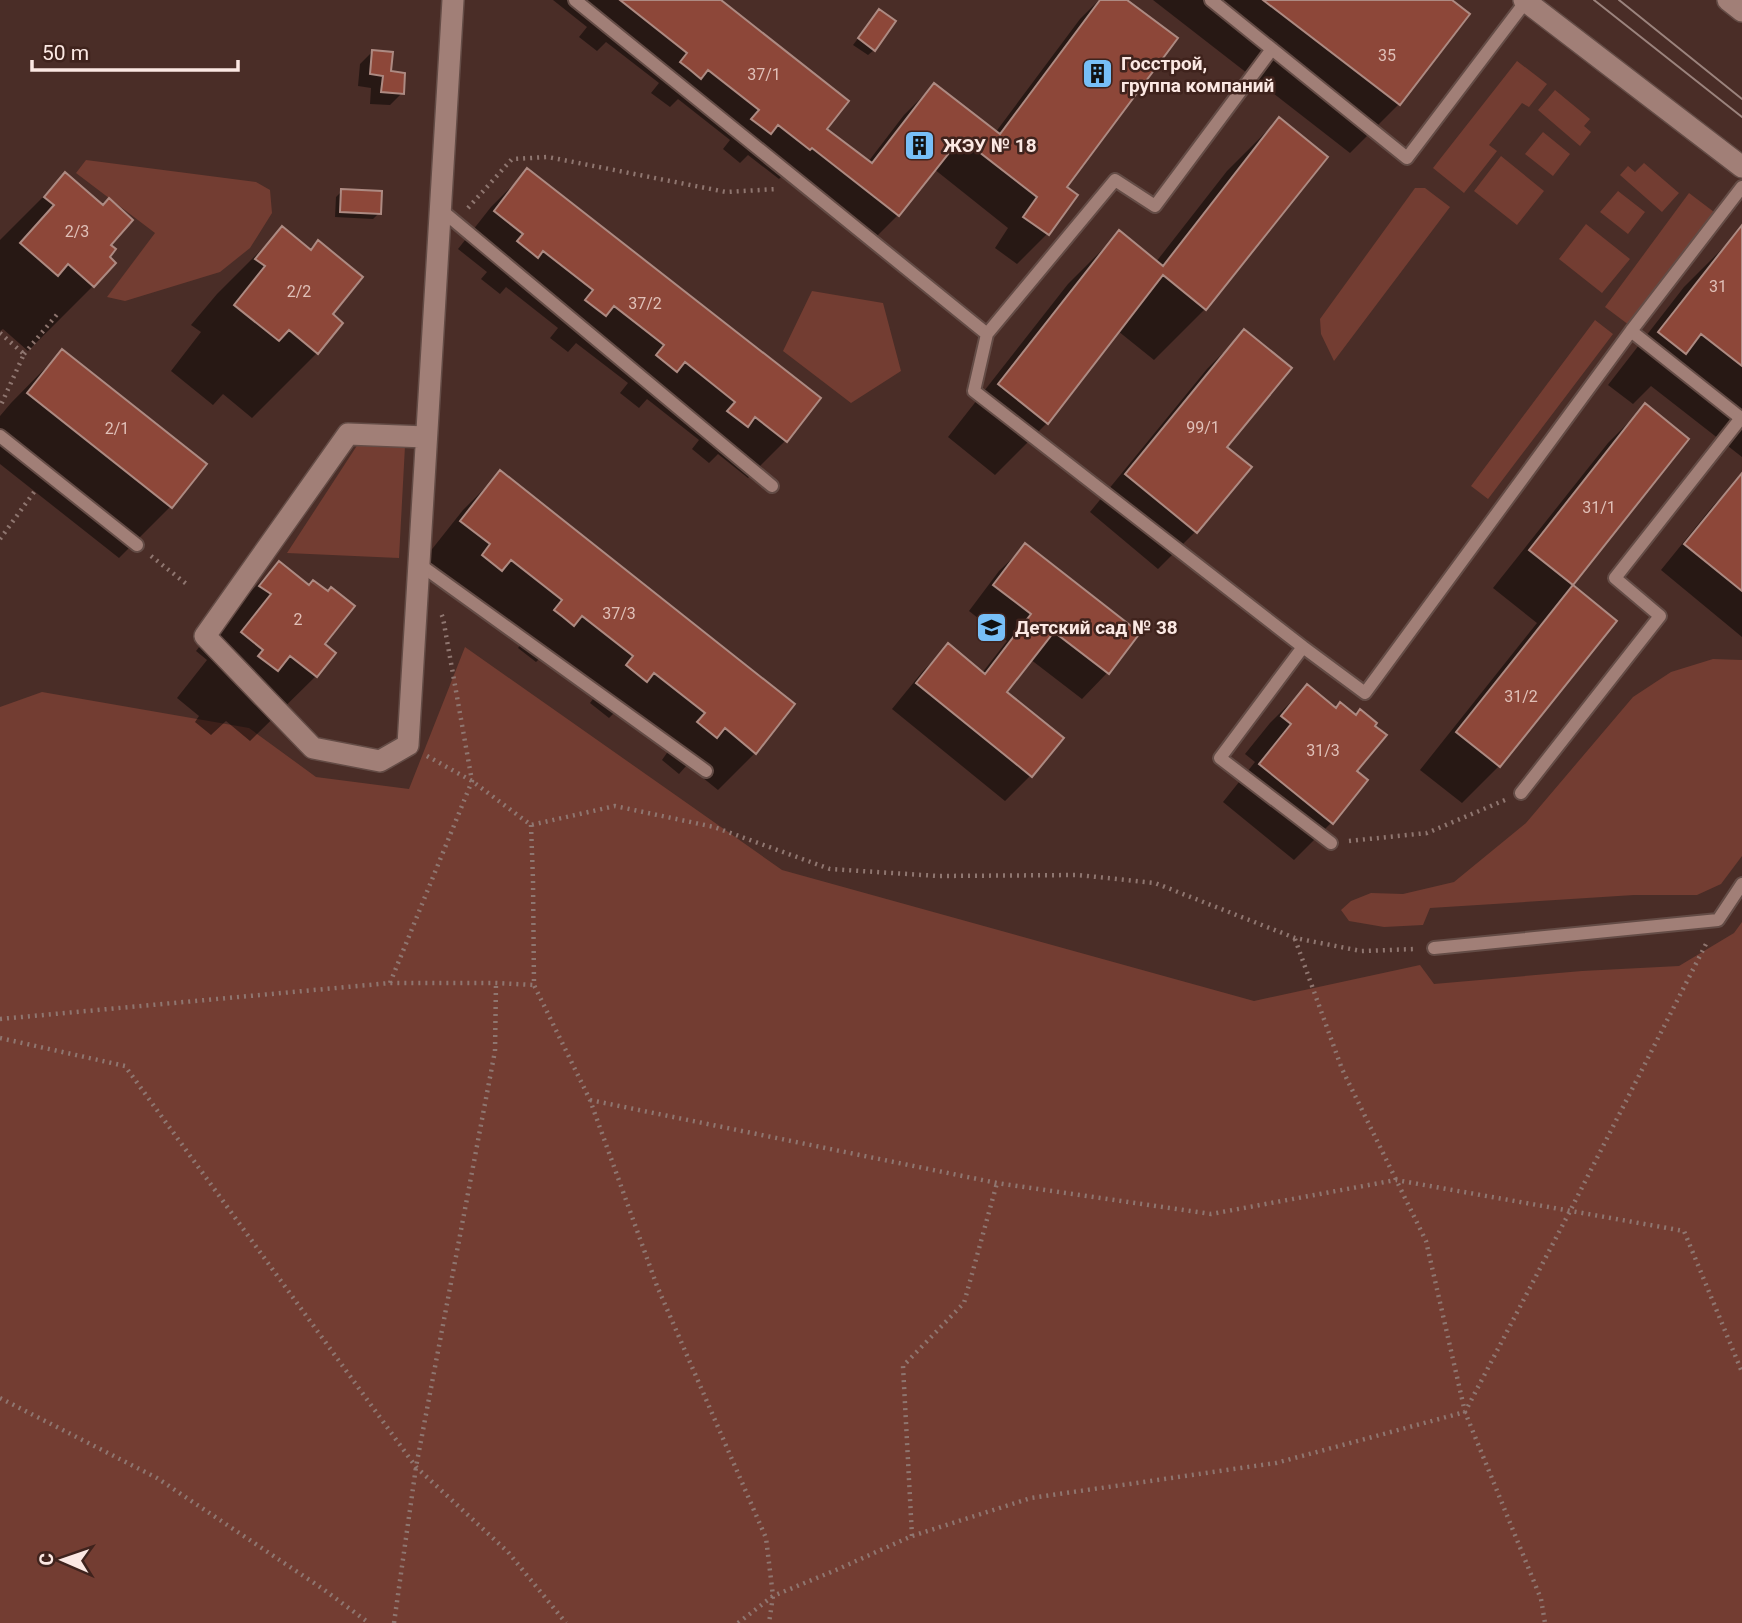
<svg xmlns="http://www.w3.org/2000/svg" width="1742" height="1623" viewBox="0 0 1742 1623" font-family="Roboto,sans-serif">
<rect width="100%" height="100%" fill="#4a2d27"/>
<!-- green -->
<path fill="#733d32" d="M1517 61 1547 84 1529 107 1522 103 1489 145 1497 151 1464 193 1433 168Z
M1555 90 1590 119 1584 126 1591 132 1580 146 1538 110Z
M1543 132 1570 154 1553 176 1525 154Z
M1501 156 1544 191 1517 225 1474 191Z
M86 160 256 182 270 190 272 213 250 248 220 272 125 301 107 297 155 233 76 173Z
M1644 163 1679 193 1662 212 1620 175 1628 166 1635 172Z
M1415 188H1425L1450 207 1334 361 1321 334 1320 319Z
M1618 191 1645 212 1628 234 1600 212Z
M1689 193 1714 212 1629 325 1605 307Z
M1586 224 1630 259 1602 293 1559 259Z
M812 291 883 303 901 371 851 403 783 351Z
M1595 320 1613 334 1488 499 1471 486Z
M358 444 405 446 399 558 287 553Z
M465 647 782 870 1254 1001 1420 965 1434 984 1582 971 1679 966 1734 933 1742 922V1623H0V707L42 692 249 728 316 777 409 789Z
M1713 659 1742 660V856L1721 884 1697 895H1634L1430 908 1423 925 1384 927 1349 921 1341 910 1351 901 1371 893 1403 894 1454 882 1526 823 1633 697 1671 672Z"/>
<!-- shadow -->
<path fill="#0007" d="M553 0H719L824 129 868 162 904 115 934 85 995 133 1080 19 1099 0H1124L1064 187 1075 195 1047 234 1017 264 995 248 1008 228 934 169 898 215 868 245 781 177 779 179 748 155 740 163 723 149 730 140 678 99 670 107 651 93 659 83 606 42 597 51 579 37 587 27Z
M1153 0H1449L1468 15 1399 104 1350 153Z
M879 11 874 50 868 55 853 45Z
M372 52 402 93 390 105 370 104 371 88 358 86 360 64Z
M1279 119 1205 309 1154 360 1118 331 1047 423 995 475 948 437 1068 284 1119 233 1156 262 1227 171Z
M528 170 818 398 785 441 748 478 718 454 709 463 692 449 699 440 647 399 639 408 620 393 628 383 576 343 568 352 550 338 558 328 506 287 500 294 481 279 487 272 458 249 491 207Z
M65 175 109 245 93 286 28 351 3 329 0 331V240Z
M342 191 379 213 373 219 335 217 336 197Z
M282 229 331 315 317 353 252 418 223 394 213 405 171 371 201 332 191 325 217 294Z
M1735 236 1742 241V457L1651 386 1633 404 1608 385 1684 287Z
M1244 332 1225 447 1249 467 1195 532 1158 569 1090 512 1207 369Z
M62 351 170 507 119 558 0 464V416L11 403Z
M1645 406 1687 439 1570 585 1615 621 1499 766 1462 803 1420 770 1537 623 1493 588 1608 443Z
M500 473 755 753 718 790 687 765 679 774 662 760 669 750 617 710 609 718 590 703 597 694 545 653 536 662 518 648 526 637 474 596 464 606 446 592 454 582 425 558 463 510Z
M1737 481 1742 486V637L1661 570 1712 507Z
M1025 546 1138 634 1107 673 1082 699 1030 659 1005 692 1061 738 1030 776 1005 801 892 709 923 671 948 646 982 673 1007 641 969 611 999 571Z
M279 563 309 587 322 644 316 676 250 741 226 721 211 735 195 722 199 716 177 698 207 660 196 651 214 628Z
M1307 686 1355 772 1365 780 1331 823 1294 860 1223 802 1255 762 1245 754 1270 723Z"/>
<!-- building -->
<path fill="#8d4739" stroke="#ad8a82" stroke-width="2" d="M620 0H721L849 101 827 129 872 163 934 83 1000 134 1100 0H1127L1178 38 1067 187 1078 195 1049 235 1023 217 1037 197 961 138 899 216 812 148 810 150 778 125 771 134 751 119 759 110 708 70 701 79 689 69 680 62 687 53Z
M1263 0H1452L1470 14 1400 105Z
M879 9 896 21 875 51 858 38Z
M372 50 393 52 391 71 405 73 404 94 381 92 383 76 370 74Z
M1279 117 1328 157 1206 310 1163 275 1048 424 998 384 1119 230 1163 266Z
M527 168 821 398 787 442 755 417 748 427 727 411 735 402 685 362 677 372 656 355 664 345 614 306 606 316 585 300 593 290 543 251 538 258 517 241 523 234 494 211Z
M65 172 103 205 109 198 133 220 111 245 116 249 110 257 116 263 94 287 68 264 58 276 20 243 54 205 44 197Z
M341 189 382 191 381 214 340 212Z
M1742 225V366L1701 334 1686 354 1658 332Z
M282 226 311 250 318 240 363 277 333 314 343 323 318 354 289 330 279 341 234 305 265 266 255 259Z
M1244 329 1292 368 1227 447 1252 467 1197 533 1125 474Z
M62 349 207 464 172 508 27 393Z
M1645 403 1689 439 1573 585 1529 550Z
M500 470 795 704 756 754 725 728 717 738 697 722 705 713 654 673 647 682 626 665 633 656 582 616 574 626 563 617 554 610 562 600 511 560 502 571 482 555 490 544 460 521Z
M1742 473V591L1684 544Z
M1025 543 1140 633 1109 674 1054 632 1007 692 1064 738 1032 777 916 683 948 643 985 674 1031 614 993 585Z
M279 561 309 585 313 580 328 591 331 587 355 606 325 644 336 653 317 677 290 656 278 671 258 656 263 650 241 632 271 594 259 586Z
M1573 585 1617 621 1500 767 1456 732Z
M1307 684 1336 708 1340 702 1356 715 1360 709 1377 723 1375 726 1387 735 1357 771 1368 780 1333 824 1259 764 1291 724 1281 716Z"/>
<g fill="none" stroke-linecap="round" stroke-linejoin="round">
<defs>
<path id="service" d="M575 0 987 334 1115 180 1155 206 1272 49
M1211 0 1407 158 1526 1
M440 209 772 486
M1631 331 1742 419
M987 334 974 391 1303 647 1220 758 1331 843
M0 436 137 545
M419 564 706 771
M1303 647 1365 693 1631 331 1742 187
M1521 793 1660 616 1615 578 1741 418
M1434 948 1718 920 1742 884"/>
<path id="minor" d="M1524 0 1742 167
M426 437 348 434 205 636 313 748 380 761 408 745 453 0"/>
<path id="secondary" d="M1728 0 1742 11"/>
</defs>
<!-- service casing -->
<use href="#service" stroke="#644c46" stroke-width="16"/>
<!-- minor casing -->
<use href="#minor" stroke="#644c46" stroke-width="24"/>
<!-- secondary casing -->
<use href="#secondary" stroke="#644c46" stroke-width="24"/>
<!-- path -->
<path stroke="#8f7670" stroke-width="4.5" stroke-dasharray="2 5" stroke-linecap="butt" d="M468 208 512 159 548 157 726 192 777 189
M0 333 24 354 0 407
M24 354 59 312
M0 539 37 488
M151 556 189 586
M427 756 472 781 531 825 615 806 714 827 830 869 938 876 1078 875 1155 883 1295 938 1361 951 1416 949
M531 825 533 880 534 985 590 1100 657 1286 766 1538 773 1596 769 1623
M1349 841 1427 833 1505 800
M1295 939 1342 1069 1426 1241 1465 1412 1541 1599 1545 1623
M390 983 472 781 443 618 441 613
M0 1019 390 983H496L534 985
M0 1038 125 1066 416 1467 508 1552 566 1623
M590 1100 997 1183 1211 1214 1396 1180 1684 1231 1742 1372
M0 1398 157 1478 323 1589 369 1623
M912 1536 903 1366 964 1303 997 1183
M394 1623 416 1467 495 1051 496 983
M738 1623 773 1596 836 1570 912 1536 1031 1498 1276 1463 1465 1412 1570 1211 1708 940"/>
<!-- service -->
<use href="#service" stroke="#a17f77" stroke-width="12"/>
<!-- minor -->
<use href="#minor" stroke="#a17f77" stroke-width="21"/>
<!-- secondary -->
<use href="#secondary" stroke="#a17f77" stroke-width="21"/>
<!-- tram -->
<path stroke="#9b837d" stroke-width="2" d="M1594 0 1742 117
M1619 0 1742 99"/>
</g>
<!-- icons -->
<defs>
<symbol id="building-square" viewBox="-11 -11 22 22"><rect x="-9" y="-9" width="18" height="18" rx="4" fill="#77bff7" stroke="#3f231d"/><path d="M-4-6H4V6H1V3H-1V6H-4ZM-2.5-4.3h1.7v1.8h-1.7ZM.8-4.3h1.7v1.8H.8ZM-2.5-1h1.7V.8h-1.7ZM.8-1h1.7V.8H.8Z" fill="#111"/></symbol>
<symbol id="school-square" viewBox="-11 -11 22 22"><rect x="-9" y="-9" width="18" height="18" rx="4" fill="#77bff7" stroke="#3f231d"/><path d="M0-5L7-2L0 1L-7-2ZM-4 1L0 2.5L4 1V4Q0 6-4 4Z" fill="#111"/></symbol>
</defs>
<g fill-rule="evenodd">
<use href="#building-square" x="1080" y="56" width="35" height="35"/>
<use href="#building-square" x="902" y="128" width="35" height="35"/>
<use href="#school-square" x="974" y="610" width="35" height="35"/>
</g>
<g text-anchor="middle" dominant-baseline="central" stroke-width="5" stroke-linejoin="round" paint-order="stroke">
<!-- number labels -->
<g font-size="16" fill="#e0c0b8">
<text x="1387" y="55">35</text>
<text x="764" y="74">37/1</text>
<text x="77" y="231">2/3</text>
<text x="1718" y="286">31</text>
<text x="299" y="291">2/2</text>
<text x="645" y="303">37/2</text>
<text x="1203" y="427">99/1</text>
<text x="117" y="428">2/1</text>
<text x="1599" y="507">31/1</text>
<text x="619" y="613">37/3</text>
<text x="298" y="619">2</text>
<text x="1521" y="696">31/2</text>
<text x="1323" y="750">31/3</text>
</g>
<!-- poi labels -->
<g font-size="19" font-weight="bold" fill="#fbe8e3" stroke="#3f231d" text-anchor="start">
<text x="1121" y="63">Госстрой,<tspan x="1121" dy="22">группа компаний</tspan></text>
<text x="943" y="145">ЖЭУ № 18</text>
<text x="1015" y="627">Детский сад № 38</text>
</g>
</g>
<!-- north arrow -->
<g transform="translate(63 1560) rotate(272)" stroke="#3f231d" stroke-width="5" paint-order="stroke">
<path d="M0-5L12 26L0 18L-12 26Z" fill="#fbe8e3"/>
<text y="-10" font-size="19" font-weight="bold" text-anchor="middle" fill="#fbe8e3">С</text>
</g>
<!-- scale -->
<path d="M32 60v10h206v-10" fill="none" stroke="#fbe8e3" stroke-width="3.5"/>
<text x="42" y="60" font-size="21" fill="#fbe8e3" stroke="#3f231d" stroke-width="5" paint-order="stroke">50 m</text>
</svg>
